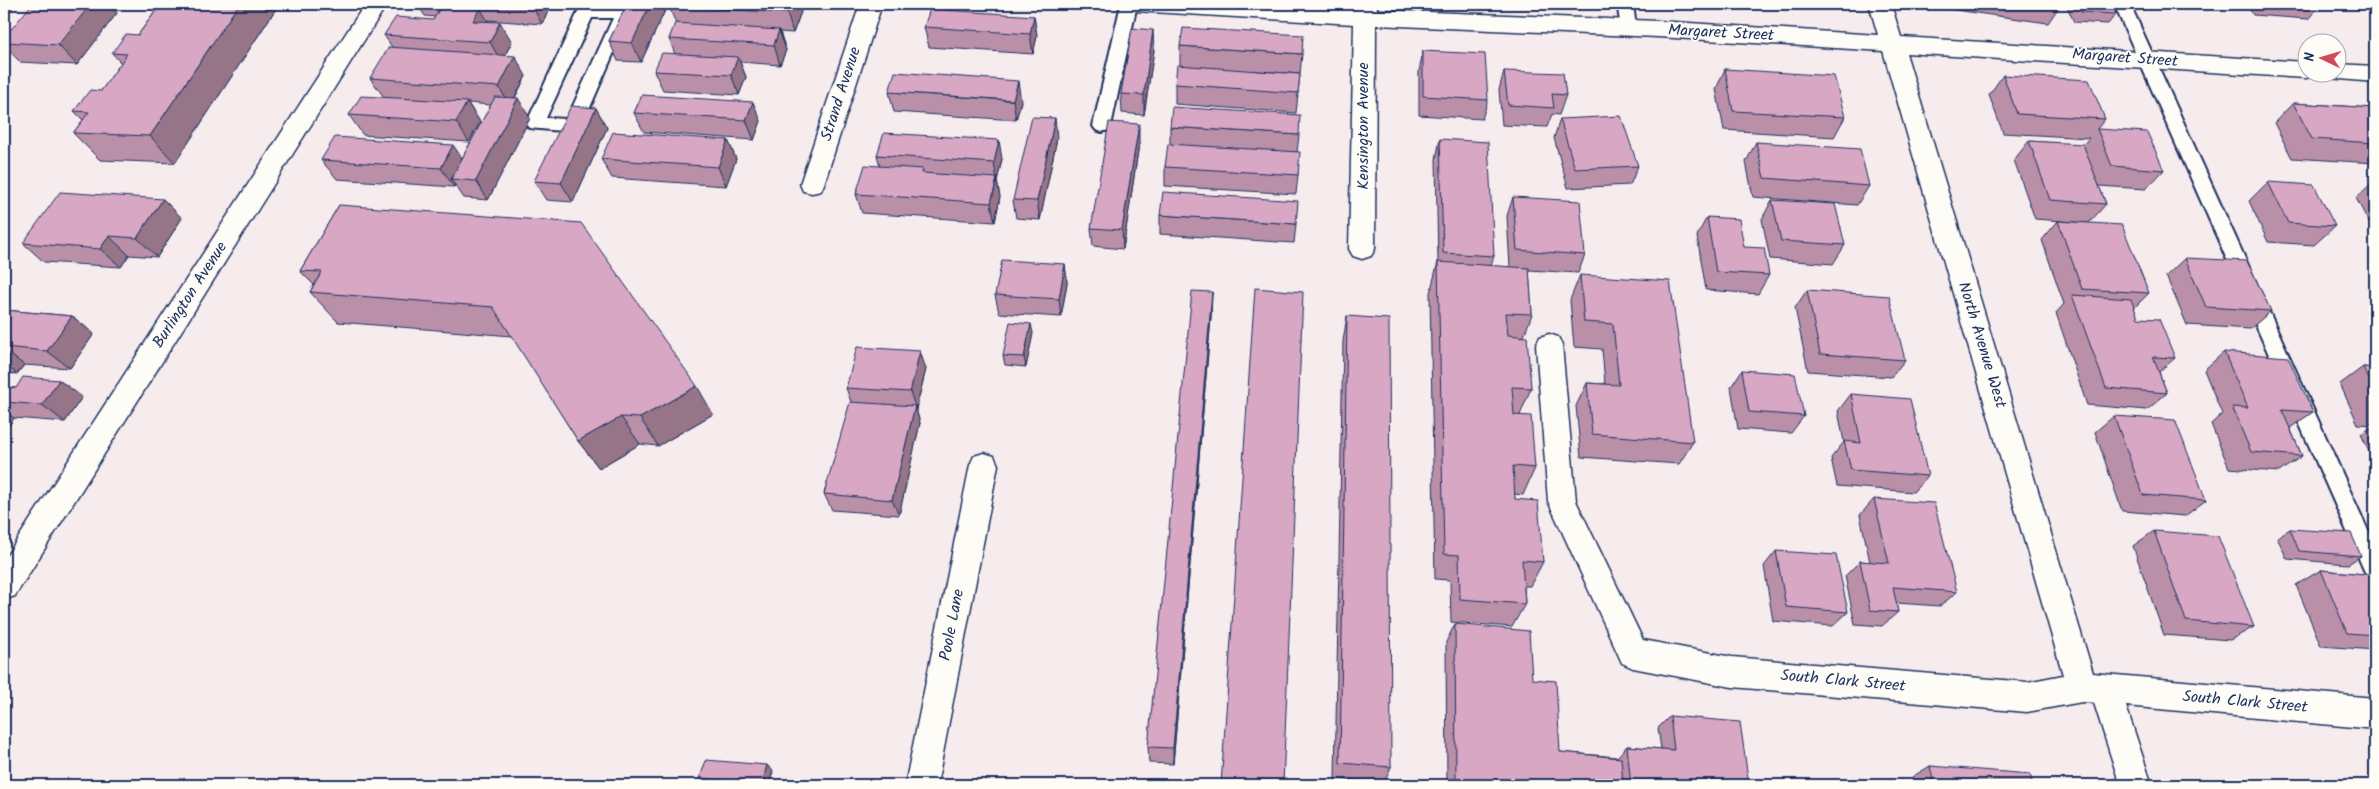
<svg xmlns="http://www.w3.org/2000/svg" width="2379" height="789" viewBox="0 0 2379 789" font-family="Kalam,sans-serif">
<rect width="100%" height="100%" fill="#f6ebed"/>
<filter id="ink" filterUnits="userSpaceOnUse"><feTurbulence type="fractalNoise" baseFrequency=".02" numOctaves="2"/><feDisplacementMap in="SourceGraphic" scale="10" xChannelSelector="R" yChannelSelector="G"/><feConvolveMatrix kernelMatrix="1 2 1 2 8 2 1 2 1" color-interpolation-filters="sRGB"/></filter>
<g filter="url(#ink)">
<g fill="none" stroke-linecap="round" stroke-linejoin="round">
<defs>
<path id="lane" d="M1121 4H1137L1111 126 1108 130 1102 132 1096 130 1093 126Z
M1617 4H1633L1636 28 1634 32H1622Z
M2114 4H2130L2375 546V580L2367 577 2364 570Z
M586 7 623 8 629 9 631 13 582 126 579 130 573 132 529 128 526 124 578 12 580 8ZM592 18H613L567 119 546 118Z"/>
<path id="street" d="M365 4H387L15 596 4 600V560Z
M860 4H882L824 184 821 191 812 193 803 191 800 184Z
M1124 4H1256L1355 9V4H1377V10L1658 21 1878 35 1869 4H1891L1901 37 2306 62V72H2316L2314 76 2306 78 1906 53 2093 673 2375 698V729L2126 706 2152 785H2120L2094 703 2082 702 2027 712 1732 687 1633 668 1622 663 1548 501 1536 345 1540 337 1549 334 1558 337 1562 345 1576 501 1643 640 1732 657 2027 682 2063 675 1883 51 1658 37 1376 25 1375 249 1371 256 1362 259 1353 256 1349 249 1354 24 1135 11 1127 9Z
M2336 64 2375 66V82L2328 78 2325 72H2336Z
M984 453 994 456 998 465 937 785H905L970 465 974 456Z"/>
</defs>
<!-- lane casing -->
<use href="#lane" stroke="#1b2f5e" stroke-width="4"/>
<!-- street casing -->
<use href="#street" stroke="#1b2f5e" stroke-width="3"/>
<!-- lane -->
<use href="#lane" fill="#fdfcf7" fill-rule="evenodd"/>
<!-- street -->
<use href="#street" fill="#fdfcf7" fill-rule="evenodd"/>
</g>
<!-- wall -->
<path fill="#ba90a9" stroke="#1b2f5e" d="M153 4H279L175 163 100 160 73 133 83 120 74 111 101 91 121 63 112 53 138 35 157 9Z
M417 4H552L542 24 487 20 512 42 505 55 526 76 515 98 530 118 488 200 464 198 455 185 454 187 337 179 321 160 462 158 491 105 468 103 480 122 469 142 363 135 349 115 384 97 370 78 392 47 384 35 433 20 435 17 425 16Z
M627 4H668L641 62 618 61 609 41Z
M1948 4H2061L2048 23 1948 9Z
M2066 4H2112L2116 14 2108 24 2074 22Z
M2247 4H2322L2308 19 2253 15Z
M669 6 801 12 793 33 780 32 786 50 780 65 740 62 746 77 739 95 663 90 654 71 675 54 669 39 676 24Z
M112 7 117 13 77 65 20 62 4 45V25L10 31Z
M1034 16 1037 36 1033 54 929 47 924 27Z
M1180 46 1302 54 1300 74 1255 71 1300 74 1296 113 1175 104V84L1180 66Z
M1154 50 1144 115 1122 113 1121 94Z
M1423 51 1488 100 1482 119 1419 115V71Z
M1725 69 1845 117 1834 137 1724 130 1716 89Z
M1504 71 1566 95 1559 115 1552 114 1547 127 1502 125 1499 90Z
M2003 75 2105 119 2097 129 2164 170 2146 189 2099 186 2106 204 2089 223 2035 219 2014 160 2029 141 2083 145 2089 138 2003 133 1989 95Z
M889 92 1021 101 1016 120 894 112Z
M642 95 761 121 754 140 644 132 634 113Z
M2293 103 2375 108V163L2292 158 2274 123Z
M596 108 607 128 573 202 546 200 534 181Z
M1560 119 1638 166 1630 185 1568 188 1554 138Z
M1170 127 1299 135 1297 152 1298 175 1296 194 1165 186V167L1170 144Z
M1057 138 1040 220 1016 218 1013 200Z
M1440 139 1494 256 1491 266 1510 267 1507 216 1513 197 1585 255 1578 273 1529 270 1532 314 1524 336 1531 388 1520 415 1535 468 1523 495 1514 494 1515 499 1543 562 1530 586H1524L1525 604 1512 627 1451 622 1450 580 1435 579 1430 293 1438 262 1436 159Z
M728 140 736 159 726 186 612 178 601 159Z
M1756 142 1869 186 1857 205 1753 197 1746 162Z
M1139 144 1123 249 1093 246 1091 228Z
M877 155 1002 159 997 181 1000 197 995 222 862 213 856 194 880 166Z
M2375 180V234L2356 198Z
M2268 182 2335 226 2314 245 2268 242 2249 201Z
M163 199 182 218 157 257 129 255 121 267 44 262 23 243Z
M1772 200 1845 245 1833 264 1770 259 1762 219Z
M339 205 713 414 658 446 640 444 599 468 578 441 512 336 338 322 310 292 314 285 300 271Z
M1160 215 1296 224 1294 243 1160 234Z
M1707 217 1769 275 1758 294 1706 290 1697 236Z
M2058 221 2149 293 2134 308 2138 318 2175 358 2159 372 2167 393 2147 410 2087 405 2056 313 2064 304 2042 240Z
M2185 258 2271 311 2250 329 2187 325 2166 276Z
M1065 264 1067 283 1061 317 999 313 995 295Z
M1580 275 1693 442 1679 464 1581 457 1576 406 1587 383 1605 384 1602 349 1574 347 1570 300Z
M1807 290 1905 360 1891 377 1808 371 1795 308Z
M1212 292 1211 317 1173 764 1149 763 1148 747Z
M4 310 72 316 94 334 70 368 24 365 17 374 4 373Z
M1347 316 1391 767 1384 783 1335 779 1343 341Z
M1033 333 1026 367 1005 365 1003 356Z
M2224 352 2313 412 2290 428 2302 456 2279 472 2229 468 2211 424 2222 414 2204 370Z
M2363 367 2375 368V465L2361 434 2375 425 2358 424 2340 384Z
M926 369 916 409 920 423 899 515 832 510 824 494 851 402 846 388Z
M1742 370 1804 416 1791 433 1738 429 1731 387Z
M59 380 82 397 65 422 14 418 4 433V387L16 388Z
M1851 394 1928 476 1913 492 1837 486 1831 458 1844 442 1838 411Z
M2114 416 2206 500 2185 516 2122 511 2095 432Z
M1874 499 1957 592 1940 606 1896 603 1898 612 1882 626 1855 624 1845 576 1860 561 1870 562 1860 515Z
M2290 529 2361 556 2348 564 2287 559 2277 537Z
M2154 531 2254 627 2230 640 2164 635 2133 546Z
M1776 551 1848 612 1833 626 1773 621 1764 566Z
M2321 570 2375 575V650L2321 646 2296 585Z
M1455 624 1532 679 1560 752 1617 757 1627 746 1661 749 1658 728 1670 716 1749 785H1447L1446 642Z
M767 765 773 771 769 785H723L707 784 700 778Z
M1930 766 2033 785H1914L1912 777Z"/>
<!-- shaded-wall -->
<path fill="#977589" stroke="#1b2f5e" d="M4 4H16L5 16 4 15Z
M90 4H115L112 7 117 13 77 65 58 45Z
M239 4H279L175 163 150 136Z
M531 4H552L542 24Z
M650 4H668L641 62 632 43Z
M790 4H798L801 12 793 33 787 13Z
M480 8 492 28 473 21Z
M1034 16 1037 36 1033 54 1030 34Z
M500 22 512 42 501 62 490 42Z
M4 25 12 33 4 42Z
M779 30 786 50 780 65 774 45Z
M1153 30 1154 50 1144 115V95Z
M515 56 526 76 510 106 499 87Z
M738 57 746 77 739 95 731 75Z
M1018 81 1021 101 1016 120 1013 100Z
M518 98 530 118 488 200 476 181Z
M467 102 480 122 469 142 456 122Z
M753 102 761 121 754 140 746 120Z
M596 108 607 128 573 202 561 183Z
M1055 118 1057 138 1040 220 1037 201Z
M1139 124V144L1123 249 1122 230Z
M728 140 736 159 726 186 718 167Z
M999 140 1002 159 997 181 1000 197 995 222 991 203 997 180 994 163Z
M453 145 466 164 451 179 455 185 454 187 441 168Z
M163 199 182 218 157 257 137 238Z
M109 236 129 255 121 267 100 249Z
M1065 264 1067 283 1061 317 1059 299Z
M1212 292 1211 317 1173 764V748Z
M72 316 94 334 70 368 47 351Z
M1031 324 1033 333 1026 367 1024 357Z
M4 350 24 365 17 374 4 364Z
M920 351 926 369 916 409 910 392Z
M59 380 82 397 65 422 42 405Z
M697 386 713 414 658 446 640 418Z
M915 406 920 423 899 515 892 500Z
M4 410 14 418 4 433Z
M621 417 640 444 599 468 578 441Z
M767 765 773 771 769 785H764L762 784Z"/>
<!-- building -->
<path fill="#d8a7c4" stroke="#1b2f5e" d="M32 4H91L58 45 4 42V38Z
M161 4H239L150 136 73 133 89 112 74 111 90 90 101 91 127 54 112 53 126 34 138 35Z
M627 4H650L632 43 609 41Z
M670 4H790L787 13 669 6Z
M2078 4H2112L2116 14 2081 12Z
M442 5 480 8 473 21 500 22 490 42 384 35 396 17 433 20Z
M930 9 1034 16 1030 34 924 27Z
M675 23 779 30 774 45 669 39Z
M1132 28 1153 30 1144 95 1121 94Z
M1183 28 1303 35 1302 54 1180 46Z
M389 47 515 56 499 87 370 78Z
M1423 51 1485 54 1488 100 1423 96Z
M662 53 738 57 731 75 654 71Z
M1177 65 1300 74 1298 93 1175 84Z
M1725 69 1834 76 1845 117 1733 111Z
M1504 71 1563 73 1566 95 1552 94 1554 108 1508 105Z
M895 72 1018 81 1013 100 889 92Z
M2003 75 2089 80 2105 119 2017 114Z
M642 95 753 102 746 120 634 113Z
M361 96 467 102 456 122 349 115Z
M495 97 518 98 476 181 451 179Z
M2293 103 2375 108V143L2312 139Z
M571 106 596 108 561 183 534 181Z
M1172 107 1300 115 1299 135 1170 127Z
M1621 116 1638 166 1575 169 1560 119Z
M1032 117 1055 118 1037 201 1013 200Z
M1109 122 1139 124 1122 230 1091 228Z
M2097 129 2147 132 2164 170 2112 166Z
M613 132 728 140 718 167 601 159Z
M884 133 999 140 994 163 877 155Z
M335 137 453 145 441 168 321 160Z
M1440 139 1488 142 1494 256 1443 253Z
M2029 141 2083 144 2106 204 2050 200Z
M1756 142 1860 149 1869 186 1764 178Z
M1168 144 1300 152 1298 175 1165 167Z
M865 165 923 169 922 173 997 178 991 203 856 194Z
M2268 182 2314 185 2335 226 2288 223Z
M60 192 163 199 137 238 109 236 100 249 23 243Z
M1163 192 1298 201 1296 224 1160 215Z
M1513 197 1580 201 1585 255 1517 250Z
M1772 200 1835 204 1845 245 1781 241Z
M339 205 581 223 697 386 640 418 621 417 578 441 493 307 310 292 322 272 300 271Z
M1707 217 1739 219 1744 247 1764 248 1769 275 1716 272Z
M2058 221 2122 225 2149 293 2082 289Z
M2185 258 2247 261 2271 311 2206 307Z
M1002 260 1065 264 1059 299 995 295Z
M1438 262 1529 268 1532 314 1506 313 1508 335 1527 337 1531 388 1512 387 1514 415 1531 416 1535 468 1513 466 1515 499 1538 501 1543 562 1522 560 1525 604 1460 599 1459 555 1444 554Z
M1580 275 1670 281 1693 442 1592 434 1587 383 1619 385 1613 324 1584 322Z
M1255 288 1303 292 1283 785H1221Z
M1807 290 1889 296 1905 360 1820 354Z
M1192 291 1212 292 1173 748 1148 747Z
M2072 295 2131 299 2138 318 2159 319 2175 358 2153 357 2167 393 2106 388Z
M4 310 72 316 47 351 4 347Z
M1347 316 1389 319 1391 767 1340 763Z
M1010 322 1031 324 1024 357 1003 356Z
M857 347 920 351 910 392 846 388Z
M2224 352 2288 357 2313 412 2282 410 2302 456 2251 452 2232 407 2248 408Z
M2363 367 2375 368V392Z
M1742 370 1795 374 1804 416 1749 412Z
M23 377 59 380 42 405 4 402V387L16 388Z
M1851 394 1910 399 1928 476 1851 470 1844 441 1861 443Z
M850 402 915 406 892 500 824 494Z
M2114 416 2175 420 2206 500 2143 495Z
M1874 499 1934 503 1957 592 1893 587 1898 612 1870 610 1860 561 1889 563Z
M2290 529 2351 533 2361 556 2299 551Z
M2154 531 2218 536 2254 627 2186 621Z
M1776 551 1836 555 1848 612 1786 607Z
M2321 570 2375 575V635L2347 633Z
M1455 624 1529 631 1532 679 1556 681 1560 752 1621 758 1623 785H1456Z
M1670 716 1740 722 1749 785H1631L1627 746 1674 750Z
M706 760 767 765 762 784 700 778Z
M1930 766 2030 774 2033 785H1934Z"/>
</g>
<g text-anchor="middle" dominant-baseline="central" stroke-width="4" stroke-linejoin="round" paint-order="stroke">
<!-- street labels -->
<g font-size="16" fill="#1b2f5e" stroke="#fdfcf7">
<text transform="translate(1721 33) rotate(3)">Margaret Street</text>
<text transform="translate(2125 58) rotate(4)">Margaret Street</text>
<text transform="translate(841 94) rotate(-72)">Strand Avenue</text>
<text transform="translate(1363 126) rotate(-90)">Kensington Avenue</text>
<text transform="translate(190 295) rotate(-57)">Burlington Avenue</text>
<text transform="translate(1982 345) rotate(73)">North Avenue West</text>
<text transform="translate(952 625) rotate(-79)">Poole Lane</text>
<text transform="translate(1843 681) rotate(5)">South Clark Street</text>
<text transform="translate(2245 702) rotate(5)">South Clark Street</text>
</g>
</g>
<!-- margin -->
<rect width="2379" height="789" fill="none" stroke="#fdfcf7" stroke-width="20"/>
<rect x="10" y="10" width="2359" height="769" fill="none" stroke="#1b2f5e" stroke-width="2" filter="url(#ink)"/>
<!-- north arrow -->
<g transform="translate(2322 58) rotate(275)"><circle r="24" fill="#fdfcf7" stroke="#a3aaba"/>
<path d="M0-4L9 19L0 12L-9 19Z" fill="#d1495b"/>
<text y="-8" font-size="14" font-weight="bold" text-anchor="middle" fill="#1b2f5e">N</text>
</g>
</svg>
